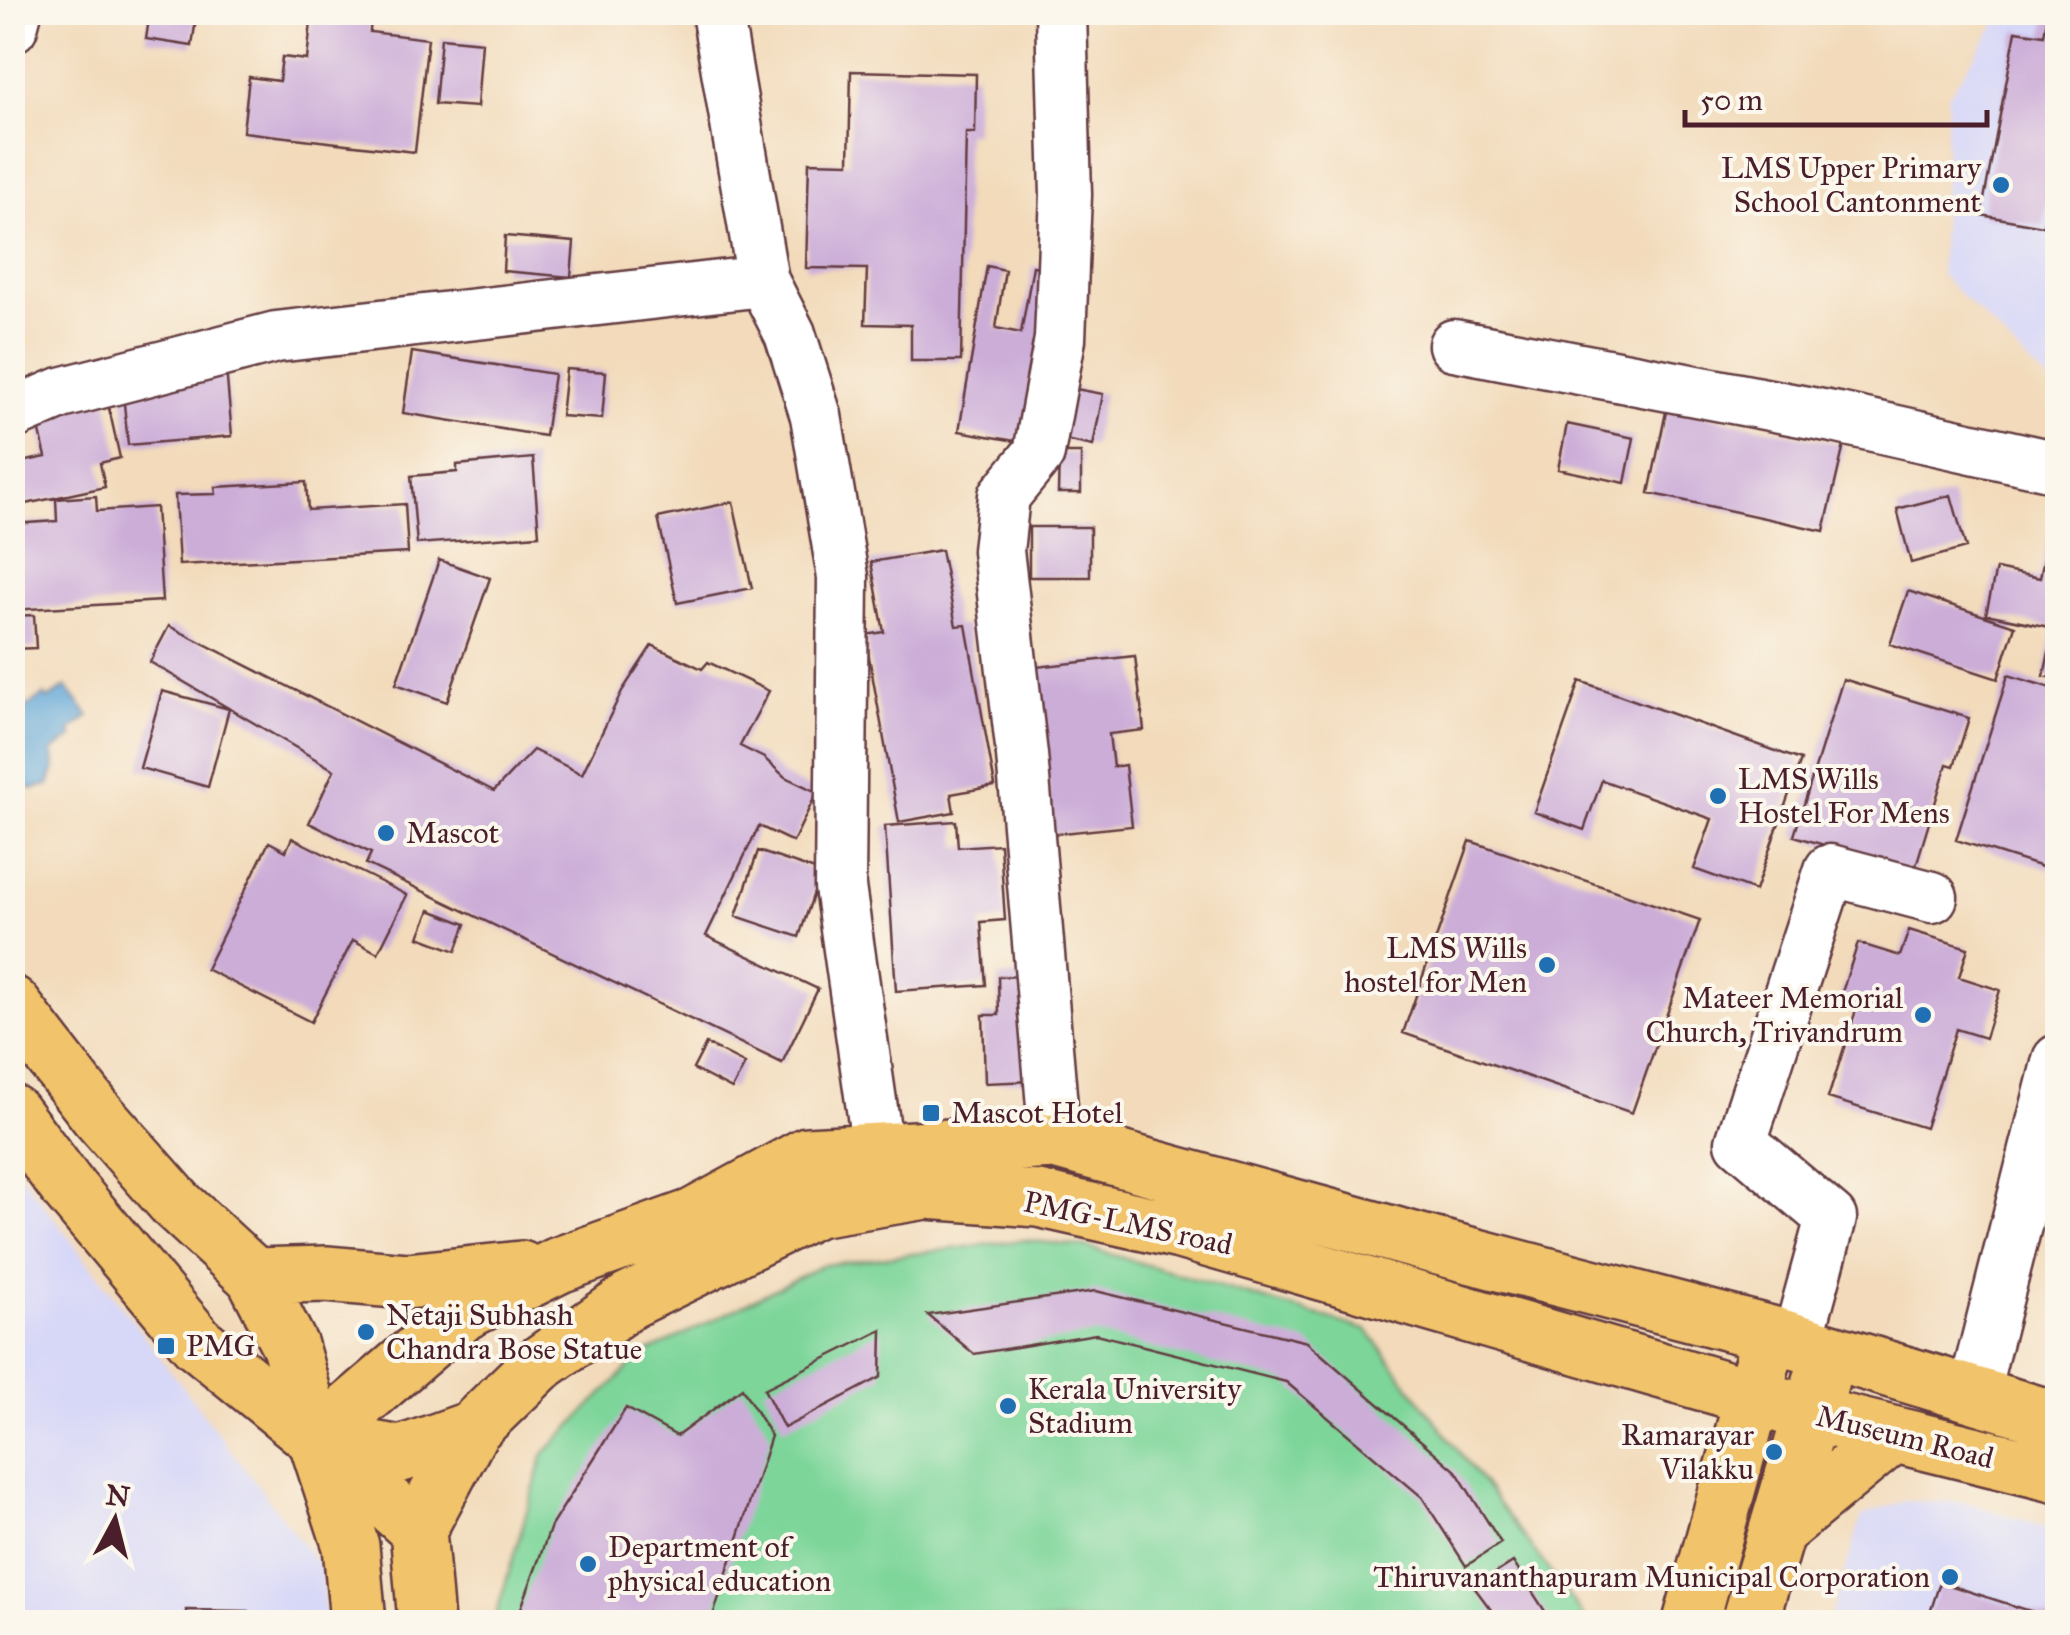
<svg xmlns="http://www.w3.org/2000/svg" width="2070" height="1635" viewBox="0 0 2070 1635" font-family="'IM FELL Great Primer',serif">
<rect width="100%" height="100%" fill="#fbf7ec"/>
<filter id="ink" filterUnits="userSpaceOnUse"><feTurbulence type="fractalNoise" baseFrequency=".01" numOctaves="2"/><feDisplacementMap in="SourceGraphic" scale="20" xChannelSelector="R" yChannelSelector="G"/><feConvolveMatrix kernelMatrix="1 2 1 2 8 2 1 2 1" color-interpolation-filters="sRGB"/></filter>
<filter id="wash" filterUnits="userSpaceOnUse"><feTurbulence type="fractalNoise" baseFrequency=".0048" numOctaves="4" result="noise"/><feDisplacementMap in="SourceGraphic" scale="40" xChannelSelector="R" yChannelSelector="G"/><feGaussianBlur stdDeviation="2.25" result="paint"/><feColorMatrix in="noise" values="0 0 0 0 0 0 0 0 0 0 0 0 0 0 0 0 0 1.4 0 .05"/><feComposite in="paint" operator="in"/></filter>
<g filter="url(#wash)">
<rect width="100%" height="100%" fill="#f2daba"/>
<!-- built -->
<path fill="#d7d7f8" d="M2014 13H2057V391L1940 274 1948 95 2001 17Z
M12 1163 320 1567 326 1622H13Z
M1905 1501 1965 1502 2057 1531V1622H1829L1862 1516Z"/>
<!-- green -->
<path fill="#7dd59a" stroke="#647a62" stroke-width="2.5" d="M1024 1240 1086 1247 1367 1330 1588 1622H494L544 1454 639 1357 823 1265Z"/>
<!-- water -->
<path fill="#60a6d6" stroke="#556280" stroke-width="2.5" d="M66 687 89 716 70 731 73 737 52 751 55 767 49 785 31 789 13 779V707L19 712 44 695 48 699Z"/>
<g id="blocks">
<!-- building -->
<path fill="#ccadd8" d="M150 12H197L192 46 146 39Z
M312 12H371L370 32 428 39 415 152 243 132 249 77 279 81 282 57 307 60Z
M2048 13 2058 15V148L2043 226 1981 215 2016 31 2044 35Z
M441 38 482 42 477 107 435 104Z
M851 71 976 74 975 133H966L961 361H911V325L865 324 867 269 806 268 809 162 849 163Z
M505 236 574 242 571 277 503 271Z
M987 266 1005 270 996 328 1021 333 1033 266 1051 269 1038 445 959 431Z
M412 352 554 374 545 436 403 413Z
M226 368 232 436 128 445 123 393Z
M566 369 606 372 602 419 561 416Z
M1065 387 1103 394 1093 446 1056 438Z
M107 399 120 458 100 463 105 487 12 507V464L46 457 36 414Z
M1667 407 1844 445 1824 531 1649 493Z
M1567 424 1634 438 1625 483 1558 469Z
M1059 453H1081V493H1058Z
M533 458 539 535 417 544 411 476 457 472V465Z
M306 482 308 510 405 504 408 553 179 565 175 495 216 494 215 487Z
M1951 495 1966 548 1911 563 1897 509Z
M96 496 97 511 156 507 162 601 12 610V524L57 521 56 499Z
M733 502 752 588 677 603 658 518Z
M2054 512 2058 513V679L2044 676 2054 628 1986 614 1996 569 2040 578Z
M1029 527H1090V577H1029Z
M941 550 956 626 966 625 995 786 951 794 954 812 899 822 865 635 884 632 871 562Z
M439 560 490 578 447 702 396 684Z
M1908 591 2015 626 1998 679 1890 644Z
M34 615 36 648 12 649V616Z
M169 626 494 791 533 750 582 774 622 691 652 645 702 669 708 662 769 691 740 746 764 758 785 777 817 792 793 842 759 826 706 936 818 989 782 1063 366 864 371 853 309 823 334 770 150 662Z
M1135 656 1144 730 1109 734 1113 767 1125 765 1132 826 1053 834 1036 667Z
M2008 675 2058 690V872L1956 840Z
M1843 679 1969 718 1954 766 1947 764 1914 872 1794 836Z
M1580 681 1801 760 1755 891 1694 869 1712 819 1602 780 1584 830 1534 812Z
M162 691 229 709 208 787 140 768Z
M956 821 958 847 1000 844 1005 920 981 922 986 985 896 991 885 826Z
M292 838 407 895 378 953 353 940 311 1022 206 969 269 842 286 851Z
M1470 841 1700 920 1632 1113 1403 1033Z
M758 851 821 872 799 937 736 916Z
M430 910 466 924 456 951 419 937Z
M1909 930 1968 948 1959 977 2000 990 1985 1038 1956 1029 1925 1128 1828 1098 1859 1001 1841 995 1858 943 1900 956Z
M1032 976 1034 1081 985 1083 983 1015H999L998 977Z
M706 1044 745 1064 732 1089 693 1069Z
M1096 1291 1307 1342 1456 1471 1501 1543 1466 1566 1422 1497 1286 1382 1096 1334 974 1354 928 1315Z
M882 1330 881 1377 784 1428 764 1389Z
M742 1388 771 1436 711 1622H516L551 1526 626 1408 677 1436Z
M1513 1562 1552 1622H1500L1474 1587Z
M1940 1582 2058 1620V1622H1927Z
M186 1610 248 1611V1622H186Z"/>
</g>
</g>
<g filter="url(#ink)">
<use href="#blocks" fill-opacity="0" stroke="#633b40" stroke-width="2.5"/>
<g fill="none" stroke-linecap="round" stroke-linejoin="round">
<defs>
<path id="minor" d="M717 12 763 281 790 334 816 416 843 577 840 887 878 1150
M12 27 16 12
M1454 345 1838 418 2058 467
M12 414 61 393 276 337 763 281
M1055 1141 1022 755 998 551 1004 496 1039 453 1060 339 1066 195 1061 12
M1797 1342 1831 1218 1741 1142 1830 870 1932 897
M1973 1395 2058 1060"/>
<path id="major" d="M12 1004 97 1114 177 1205 254 1276 290 1346 316 1439 418 1530 426 1622
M12 1113 69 1189 197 1342 316 1439 351 1546 358 1622
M254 1276 326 1274 407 1281 521 1269
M316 1439 464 1312 559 1265 693 1217 807 1155 1055 1141 1431 1245 1771 1334 2058 1420
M316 1439 401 1454 472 1429 538 1365 629 1301 816 1209 926 1191 1038 1199 1180 1231 1811 1414 2058 1475
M418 1530 472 1429
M1777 1531 1893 1435
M1691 1622 1763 1360
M1750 1622 1821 1381"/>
</defs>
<!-- minor casing -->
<use href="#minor" stroke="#633b40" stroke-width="55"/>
<!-- major casing -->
<use href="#major" stroke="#633b40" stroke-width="60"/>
<!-- minor -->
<use href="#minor" stroke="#fff" stroke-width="50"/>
<!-- major -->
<use href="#major" stroke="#f1c36a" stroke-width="55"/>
</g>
</g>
<!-- markers -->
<g fill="#1f6fb2" stroke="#fbf7ec" stroke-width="4">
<circle cx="2001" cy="185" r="10"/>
<circle cx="1718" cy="796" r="10"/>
<circle cx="386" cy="833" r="10"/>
<circle cx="1547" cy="965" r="10"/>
<circle cx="1923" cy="1015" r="10"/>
<rect x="921" y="1103" width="20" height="20" rx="5"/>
<circle cx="366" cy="1332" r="10"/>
<rect x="156" y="1336" width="20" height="20" rx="5"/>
<circle cx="1008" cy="1406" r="10"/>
<circle cx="1774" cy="1452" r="10"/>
<circle cx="588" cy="1564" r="10"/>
<circle cx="1950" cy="1577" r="10"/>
</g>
<g text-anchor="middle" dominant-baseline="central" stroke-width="8" stroke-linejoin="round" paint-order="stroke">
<!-- poi labels -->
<g font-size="30" fill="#4a1f2b" stroke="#fbf7ec" text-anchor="start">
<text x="1981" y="168" text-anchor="end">LMS Upper Primary<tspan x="1981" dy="34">School Cantonment</tspan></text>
<text x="1738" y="779">LMS Wills<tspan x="1738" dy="34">Hostel For Mens</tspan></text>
<text x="406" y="833">Mascot</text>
<text x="1527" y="948" text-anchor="end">LMS Wills<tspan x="1527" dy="34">hostel for Men</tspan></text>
<text x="1903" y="998" text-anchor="end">Mateer Memorial<tspan x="1903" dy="34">Church, Trivandrum</tspan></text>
<text x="951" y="1113">Mascot Hotel</text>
<text x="386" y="1315">Netaji Subhash<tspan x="386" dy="34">Chandra Bose Statue</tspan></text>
<text x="186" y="1346">PMG</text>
<text x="1028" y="1389">Kerala University<tspan x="1028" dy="34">Stadium</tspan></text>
<text x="1754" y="1435" text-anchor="end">Ramarayar<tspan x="1754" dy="34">Vilakku</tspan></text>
<text x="608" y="1547">Department of<tspan x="608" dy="34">physical education</tspan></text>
<text x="1930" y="1577" text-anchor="end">Thiruvananthapuram Municipal Corporation</text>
</g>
<!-- street labels -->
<g font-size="30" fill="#4a1f2b" stroke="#fbf7ec">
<text transform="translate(1128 1223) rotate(12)">PMG-LMS road</text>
<text transform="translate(1905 1437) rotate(14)">Museum Road</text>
</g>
</g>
<!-- margin -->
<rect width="2070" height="1635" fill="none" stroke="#fbf7ec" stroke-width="50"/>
<!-- north arrow -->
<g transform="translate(115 1520) rotate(7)" stroke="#fbf7ec" stroke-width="8" paint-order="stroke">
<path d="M0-8L18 38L0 25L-18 38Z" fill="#4a1f2b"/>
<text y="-15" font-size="28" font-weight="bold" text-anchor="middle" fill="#4a1f2b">N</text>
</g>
<!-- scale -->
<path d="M1685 110v15h302v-15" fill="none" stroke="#4a1f2b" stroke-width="5"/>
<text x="1700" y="110" font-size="30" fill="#4a1f2b" stroke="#fbf7ec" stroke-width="8" paint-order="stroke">50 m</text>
</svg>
